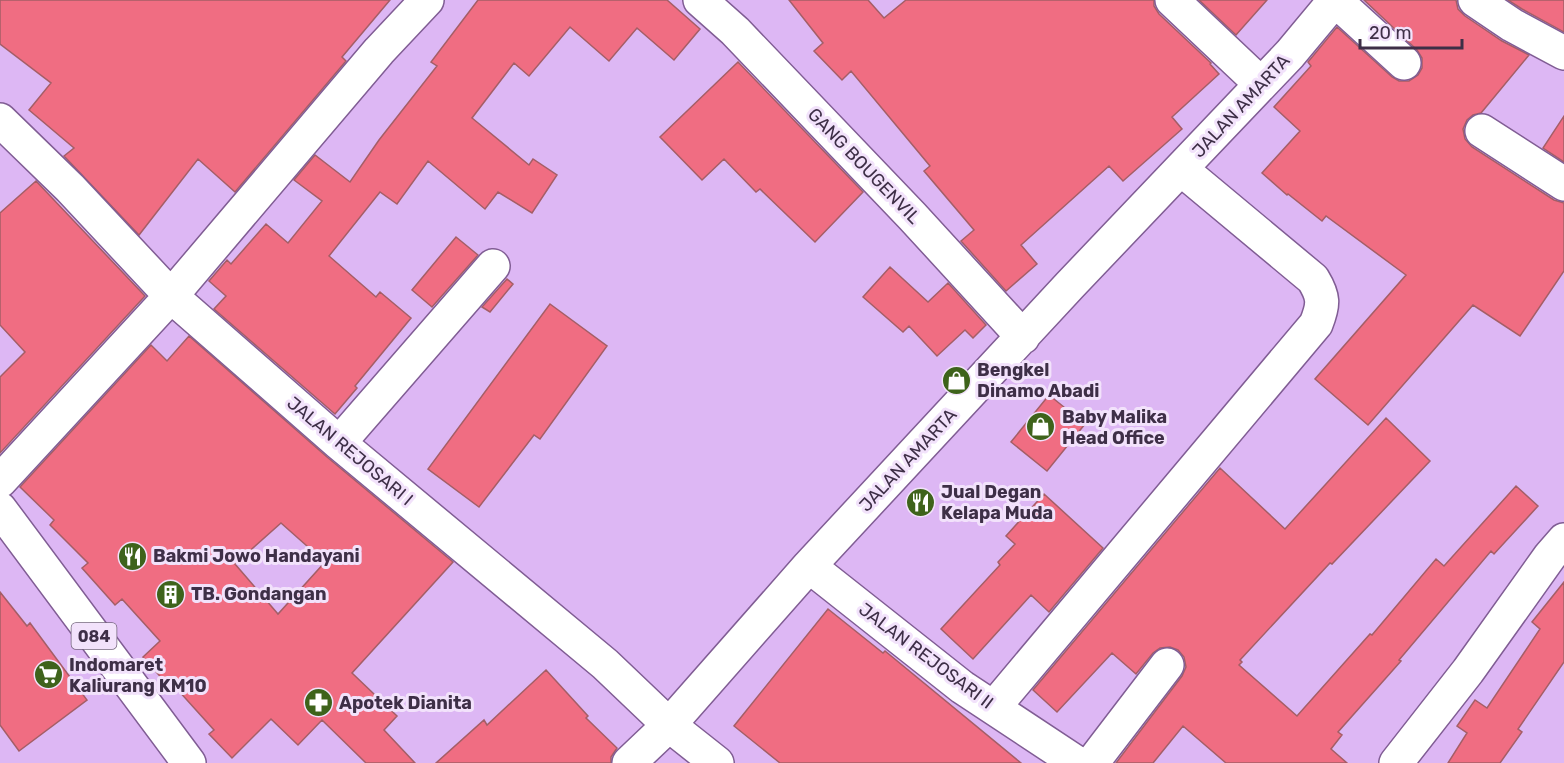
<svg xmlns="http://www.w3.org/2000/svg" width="1564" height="763" viewBox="0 0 1564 763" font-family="Rubik,sans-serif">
<rect width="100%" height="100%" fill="#ddb7f4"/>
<!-- building -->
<path fill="#f06d82" stroke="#a45e66" stroke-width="1.5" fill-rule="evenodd" d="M0 0H390L342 57 346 61 235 192 198 159 139 235 64 156 74 148 29 110 51 83 0 44Z
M478 0H667L700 29 674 60 637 28 609 61 570 27 529 76 514 63 472 118 529 165 533 159 557 175 532 213 498 192 485 209 428 161 397 204 380 192 329 256 376 297 380 292 411 318 355 386 357 388 335 414 214 309 226 296 209 281 227 260 231 264 266 224 288 243 322 201 294 180 315 155 350 182 379 140 437 66 431 62Z
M789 0H868L884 18 906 0H1154V6L1159 14 1211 63 1210 64 1219 74 1172 117 1182 129 1123 181 1109 166 1021 245 1037 264 1006 291 961 241 974 230 924 171 930 166 851 71 842 80 814 51 823 43Z
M1199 0H1267L1236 35Z
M1364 0H1456L1458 9 1465 16 1502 41 1529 55 1481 113 1473 115 1467 120 1463 129 1465 139 1472 147 1554 200 1564 203V271L1520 336 1473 305 1368 425 1315 379 1406 275 1326 216 1322 221 1288 194 1287 195 1262 173 1300 131 1274 107 1311 66 1308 62 1337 27 1392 77 1399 81H1409L1418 75 1422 68V58L1417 50Z
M1508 0H1564V32L1522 9Z
M738 62 863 192 815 242 760 189 756 192 724 159 702 180 660 137Z
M1564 116V162L1543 148Z
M36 181 145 296 0 453V377L25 352 0 325V213Z
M456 237 478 255 432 307 412 290Z
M890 267 928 302 948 283 986 325 973 338 965 330 937 356 909 326 903 332 863 297Z
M507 279 513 284 490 312 482 307Z
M550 304 607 346 540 439 534 435 479 507 428 469Z
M189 336 327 457 453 562 352 673 397 716 384 730 415 763H366L322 720 298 745 271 719 232 758 209 734 214 730 168 679 165 682 143 657 160 641 122 599 115 605 82 568 88 563 50 525 54 520 20 487 151 345 167 361ZM281 523 325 562 278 614 235 564Z
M1049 395 1085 424 1047 471 1011 442Z
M1386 418 1430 461 1332 564 1330 563 1240 660 1242 662 1239 665 1297 716 1370 634 1372 635 1436 559 1444 566 1516 486 1538 506 1494 554 1491 551 1399 660 1401 661 1338 732 1342 735 1331 749 1347 763H1226L1183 726 1153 763H1116L1182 676 1186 667 1184 657 1178 650 1170 647 1160 648 1153 653 1136 674 1112 653 1057 712 1033 690 1220 468 1285 529Z
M1044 494 1103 548 1049 612 1031 595 973 659 941 629 1000 565 998 562 1015 544 1006 536Z
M1564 582V662L1518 729 1522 732 1500 763H1448L1467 733 1457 726 1475 700 1487 708 1540 629 1532 622Z
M0 592 27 626 30 623 87 700 19 751 0 725Z
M828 609 883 653 885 651 1021 763H780L734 726Z
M546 670 588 716 586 718 617 748 611 757V763H436L484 720 487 725Z"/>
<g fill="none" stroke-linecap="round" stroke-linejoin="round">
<defs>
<path id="minor" d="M700 0 735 31 912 216 1023 337
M1172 0 1261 84
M1335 0 1404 63
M1475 0 1512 25 1564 53
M0 120 70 188 171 296 339 443 605 664 669 725 717 763
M1482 131 1564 184
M339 443 493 266
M0 481 171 296 379 51 427 0
M809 566 962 687 1077 763
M994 707 1316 324C1324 304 1324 297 1313 279L1181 169
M629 763 669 725 809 566 1070 285 1290 54 1335 0
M1092 763 1167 665
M1396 763 1468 671 1550 556 1564 540"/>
<path id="major" d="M0 509 189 763"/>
</defs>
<!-- minor casing -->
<use href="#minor" stroke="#805d94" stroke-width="36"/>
<!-- major casing -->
<use href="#major" stroke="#805d94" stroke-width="36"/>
<!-- minor -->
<use href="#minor" stroke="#fff" stroke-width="33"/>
<!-- major -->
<use href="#major" stroke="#fff" stroke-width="33"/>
</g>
<!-- icons -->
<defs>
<symbol id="shop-disc" viewBox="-11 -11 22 22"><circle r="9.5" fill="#3e631b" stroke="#f2e2fb"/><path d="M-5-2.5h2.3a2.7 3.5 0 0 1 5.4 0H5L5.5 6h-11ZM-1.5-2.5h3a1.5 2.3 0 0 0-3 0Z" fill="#fff"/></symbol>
<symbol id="restaurant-disc" viewBox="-11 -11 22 22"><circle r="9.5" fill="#3e631b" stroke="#f2e2fb"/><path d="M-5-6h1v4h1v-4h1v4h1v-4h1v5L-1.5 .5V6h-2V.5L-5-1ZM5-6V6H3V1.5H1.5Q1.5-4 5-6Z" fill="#fff"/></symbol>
<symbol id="building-disc" viewBox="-11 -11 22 22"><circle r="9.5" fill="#3e631b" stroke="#f2e2fb"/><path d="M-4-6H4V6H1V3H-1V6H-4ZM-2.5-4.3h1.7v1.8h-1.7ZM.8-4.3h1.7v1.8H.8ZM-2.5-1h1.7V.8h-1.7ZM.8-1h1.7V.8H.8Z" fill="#fff"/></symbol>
<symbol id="supermarket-disc" viewBox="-11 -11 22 22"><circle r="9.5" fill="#3e631b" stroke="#f2e2fb"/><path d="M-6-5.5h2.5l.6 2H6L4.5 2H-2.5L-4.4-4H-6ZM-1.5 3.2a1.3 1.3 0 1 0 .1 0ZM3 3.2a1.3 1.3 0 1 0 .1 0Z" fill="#fff"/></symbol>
<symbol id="pharmacy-disc" viewBox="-11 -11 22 22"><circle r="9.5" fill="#3e631b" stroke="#f2e2fb"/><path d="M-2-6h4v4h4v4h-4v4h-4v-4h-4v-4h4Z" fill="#fff"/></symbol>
</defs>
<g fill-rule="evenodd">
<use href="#shop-disc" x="940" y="364" width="33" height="33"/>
<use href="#shop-disc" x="1024" y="410" width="33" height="33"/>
<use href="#restaurant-disc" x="904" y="486" width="33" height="33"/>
<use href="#restaurant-disc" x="116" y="540" width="33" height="33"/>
<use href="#building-disc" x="154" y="578" width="33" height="33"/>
<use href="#supermarket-disc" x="32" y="658" width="33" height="33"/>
<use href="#pharmacy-disc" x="302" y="686" width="33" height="33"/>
</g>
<g text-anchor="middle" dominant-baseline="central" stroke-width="6" stroke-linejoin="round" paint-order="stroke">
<!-- shield labels -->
<rect fill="#f2e2fb" stroke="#74657d" stroke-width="1.5" x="71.5" y="623" width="45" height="26" rx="4.5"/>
<g font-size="16" font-weight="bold" fill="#3e2f47">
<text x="94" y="636">084</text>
</g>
<!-- street labels -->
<g font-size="18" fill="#3e2f47" stroke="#f2e2fb">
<text transform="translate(1241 106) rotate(-47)">JALAN AMARTA</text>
<text transform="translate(864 166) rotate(46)">GANG BOUGENVIL</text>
<text transform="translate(350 451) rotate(40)">JALAN REJOSARI I</text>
<text transform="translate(908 460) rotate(-47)">JALAN AMARTA</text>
<text transform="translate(926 656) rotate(37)">JALAN REJOSARI II</text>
</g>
<!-- poi labels -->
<g font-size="18" font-weight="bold" fill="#3e2f47" stroke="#f2e2fb" text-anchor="start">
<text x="977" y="370">Bengkel<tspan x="977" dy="21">Dinamo Abadi</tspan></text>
<text x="1062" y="417">Baby Malika<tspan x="1062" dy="21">Head Office</tspan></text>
<text x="941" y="492">Jual Degan<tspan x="941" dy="21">Kelapa Muda</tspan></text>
<text x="153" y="556">Bakmi Jowo Handayani</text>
<text x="191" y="594">TB. Gondangan</text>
<text x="69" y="665">Indomaret<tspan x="69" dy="21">Kaliurang KM10</tspan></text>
<text x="339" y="703">Apotek Dianita</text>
</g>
</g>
<!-- scale -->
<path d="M1360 39v9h102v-9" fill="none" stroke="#3e2f47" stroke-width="3"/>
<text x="1369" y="39" font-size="18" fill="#3e2f47" stroke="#f2e2fb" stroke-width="4.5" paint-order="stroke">20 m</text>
</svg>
